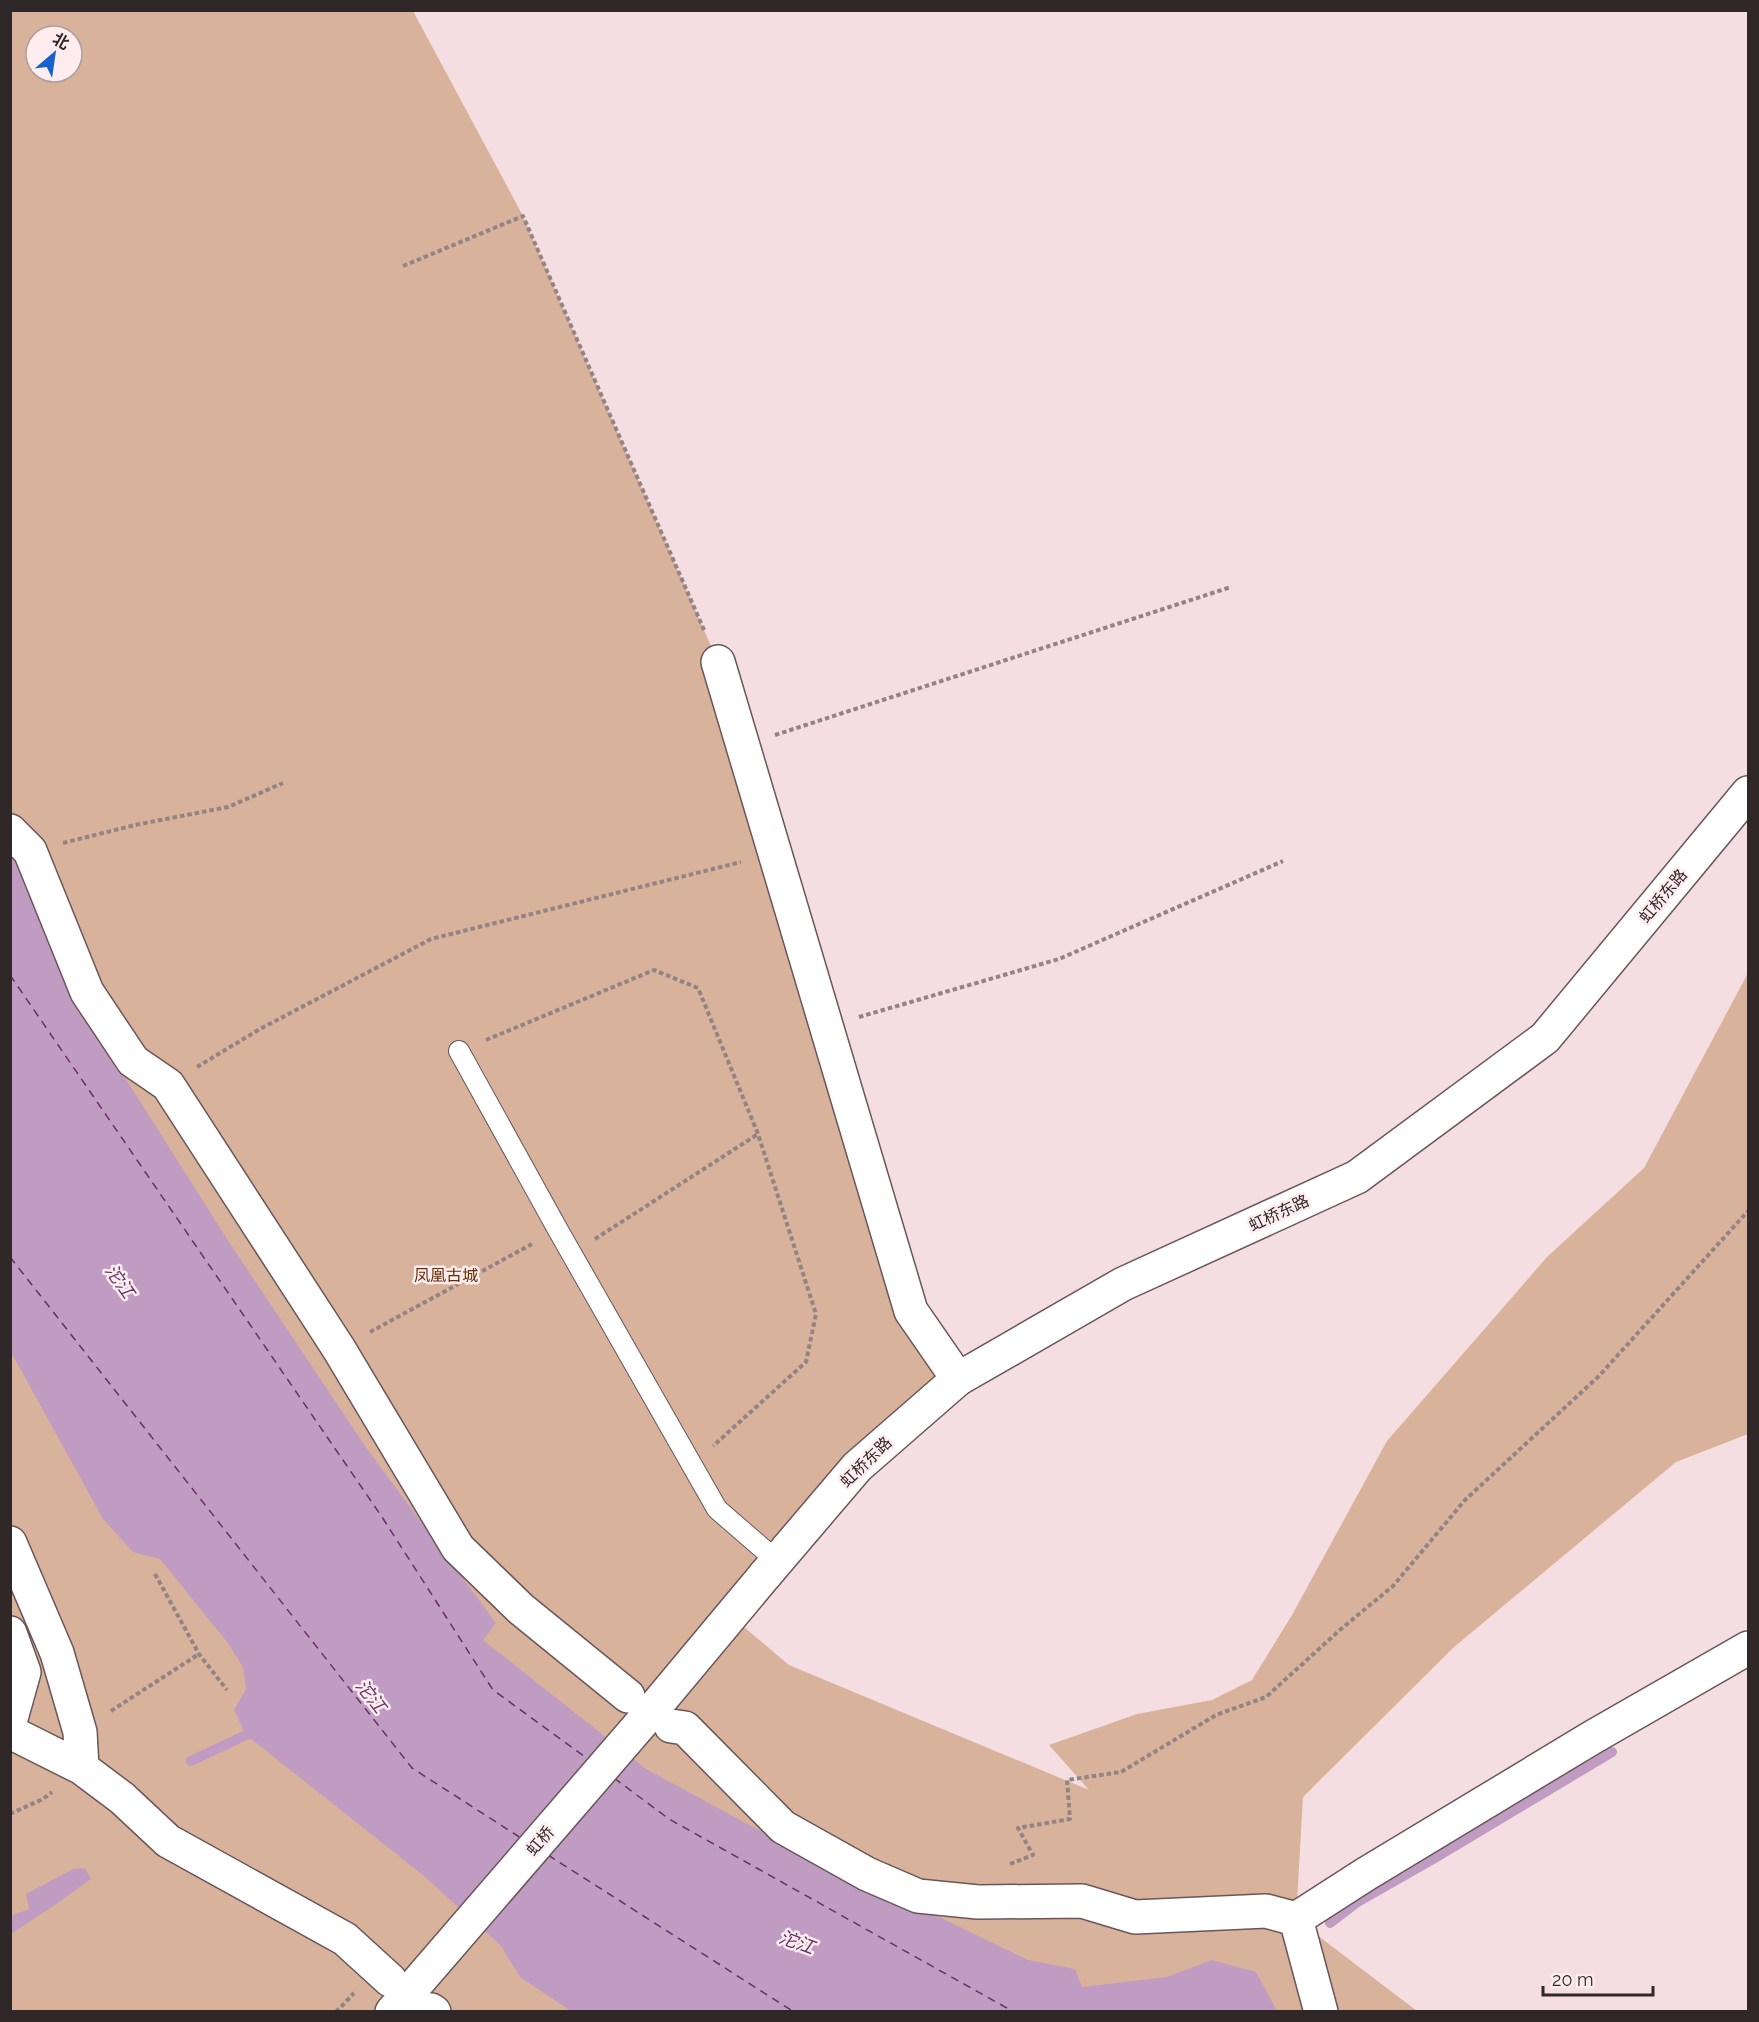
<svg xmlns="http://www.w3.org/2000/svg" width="1759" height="2022" viewBox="0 0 1759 2022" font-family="Raleway,'Noto Sans SC',sans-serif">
<rect width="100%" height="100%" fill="#f4dee1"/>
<!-- green -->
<path fill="#d9b29c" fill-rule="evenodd" d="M11 11H413L523 216 718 662 911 1311 958 1379 731 1616 789 1665 1089 1790 1049 1745 1137 1714 1212 1700 1252 1680 1292 1615 1387 1441 1547 1257 1644 1168 1748 973V1434L1676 1462 1453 1648 1303 1797 1296 1919 1417 2011 11 2012ZM36 36H72V72H36Z"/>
<!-- water -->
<path fill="#c09cc2" d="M10 844 81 1008 229 1242 365 1446 496 1623 483 1640 646 1769 819 1863 931 1913 1028 1960 1075 1969 1082 1987 1167 1977 1212 1960 1256 1972 1277 2011H571L520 1977 501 1946 424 1876 246 1735 234 1710 246 1689 243 1667 227 1642 160 1559 133 1552 103 1519 11 1352Z
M85 1868 91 1879 55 1905 11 1934V1916L29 1909 26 1894 73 1869Z"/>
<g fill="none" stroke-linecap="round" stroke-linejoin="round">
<!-- stream -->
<path stroke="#c09cc2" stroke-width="10" d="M191 1761 246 1735 259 1732
M1330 1923 1356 1903 1435 1858 1612 1752"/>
<!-- ferry -->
<path stroke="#603364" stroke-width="1.5" stroke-dasharray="8 6" stroke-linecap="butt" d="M10 975 382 1517 493 1690 588 1759
M10 1257 412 1768 521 1838
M614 1778 669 1819 1014 2012
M548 1855 794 2012"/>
<defs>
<path id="lane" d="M459 1051 558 1230 717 1509 777 1561"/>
<path id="street" d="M718 662 911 1311 958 1379
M10 831 30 851 87 992 133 1061 168 1085 339 1349 458 1548 521 1609 628 1696
M10 1543 57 1653 80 1732 82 1768 122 1798 168 1841 345 1939 390 1980
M10 1633 24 1672 10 1722
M671 1726 685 1728 783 1827 867 1874 918 1896 978 1902 1082 1901 1135 1917 1266 1911 1296 1919 1321 2012
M10 1732 82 1768
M1296 1919 1366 1874 1593 1737 1748 1648
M431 2010 434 2012
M392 2012 644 1720 765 1575"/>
<path id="secondary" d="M765 1575 857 1467 958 1379 1123 1284 1357 1177 1545 1038 1748 793"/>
</defs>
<!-- lane casing -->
<use href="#lane" stroke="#6a5659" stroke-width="22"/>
<!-- street casing -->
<use href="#street" stroke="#6a5659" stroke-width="36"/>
<!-- secondary casing -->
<use href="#secondary" stroke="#6a5659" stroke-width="36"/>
<!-- path -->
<path stroke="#928385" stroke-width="4" stroke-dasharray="4.5 3" stroke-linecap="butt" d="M403 266 523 216 704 630
M775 735 1231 587
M63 843 135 825 228 807 283 783
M859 1017 1059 959 1283 861
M486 1040 654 970 698 988 758 1134 816 1314 806 1362 713 1446
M197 1067 260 1029 431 939 741 862
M595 1239 758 1134
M370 1332 532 1244
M155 1574 199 1654 227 1690
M111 1711 199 1654
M10 1814 43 1799 52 1792
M1010 1864 1033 1855 1018 1828 1070 1819 1067 1780 1121 1772 1216 1715 1266 1697 1341 1629 1393 1586 1465 1500 1599 1376 1748 1211
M336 2012 354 1993"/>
<!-- lane -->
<use href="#lane" stroke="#fff" stroke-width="20"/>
<!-- street -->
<use href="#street" stroke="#fff" stroke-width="33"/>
<!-- secondary -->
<use href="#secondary" stroke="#fff" stroke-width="33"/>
</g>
<g text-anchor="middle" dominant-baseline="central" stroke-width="5" stroke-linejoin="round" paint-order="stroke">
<!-- street labels -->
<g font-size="16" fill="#302728" stroke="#ffecef">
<text transform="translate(1663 896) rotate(-50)">虹桥东路</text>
<text transform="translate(1279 1213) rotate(-25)">虹桥东路</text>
<text transform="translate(866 1462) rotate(-44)">虹桥东路</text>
<text transform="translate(540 1841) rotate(-49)">虹桥</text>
</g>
<!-- park labels -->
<g font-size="16" fill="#652c00" stroke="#ffecef">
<text x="446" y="1275">凤凰古城</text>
</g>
<!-- water labels -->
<g font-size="18" font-style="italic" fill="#603364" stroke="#ffecef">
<text transform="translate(120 1281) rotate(55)">沱江</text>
<text transform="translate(371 1696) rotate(52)">沱江</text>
<text transform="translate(797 1942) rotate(20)">沱江</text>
</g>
</g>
<!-- border -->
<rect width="1759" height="2022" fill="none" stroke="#302728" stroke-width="24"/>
<!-- north arrow -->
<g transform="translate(54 54) rotate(29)"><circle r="28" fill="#ffecef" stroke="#ac9d9f" stroke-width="1.5"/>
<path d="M0-4.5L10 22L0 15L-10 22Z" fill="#1763ce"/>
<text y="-9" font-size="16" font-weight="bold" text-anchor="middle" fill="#302728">北</text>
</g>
<!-- scale -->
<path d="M1543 1986v9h110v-9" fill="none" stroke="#302728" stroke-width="3"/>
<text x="1552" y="1986" font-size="18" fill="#302728" stroke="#ffecef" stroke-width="4.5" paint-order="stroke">20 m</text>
</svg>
